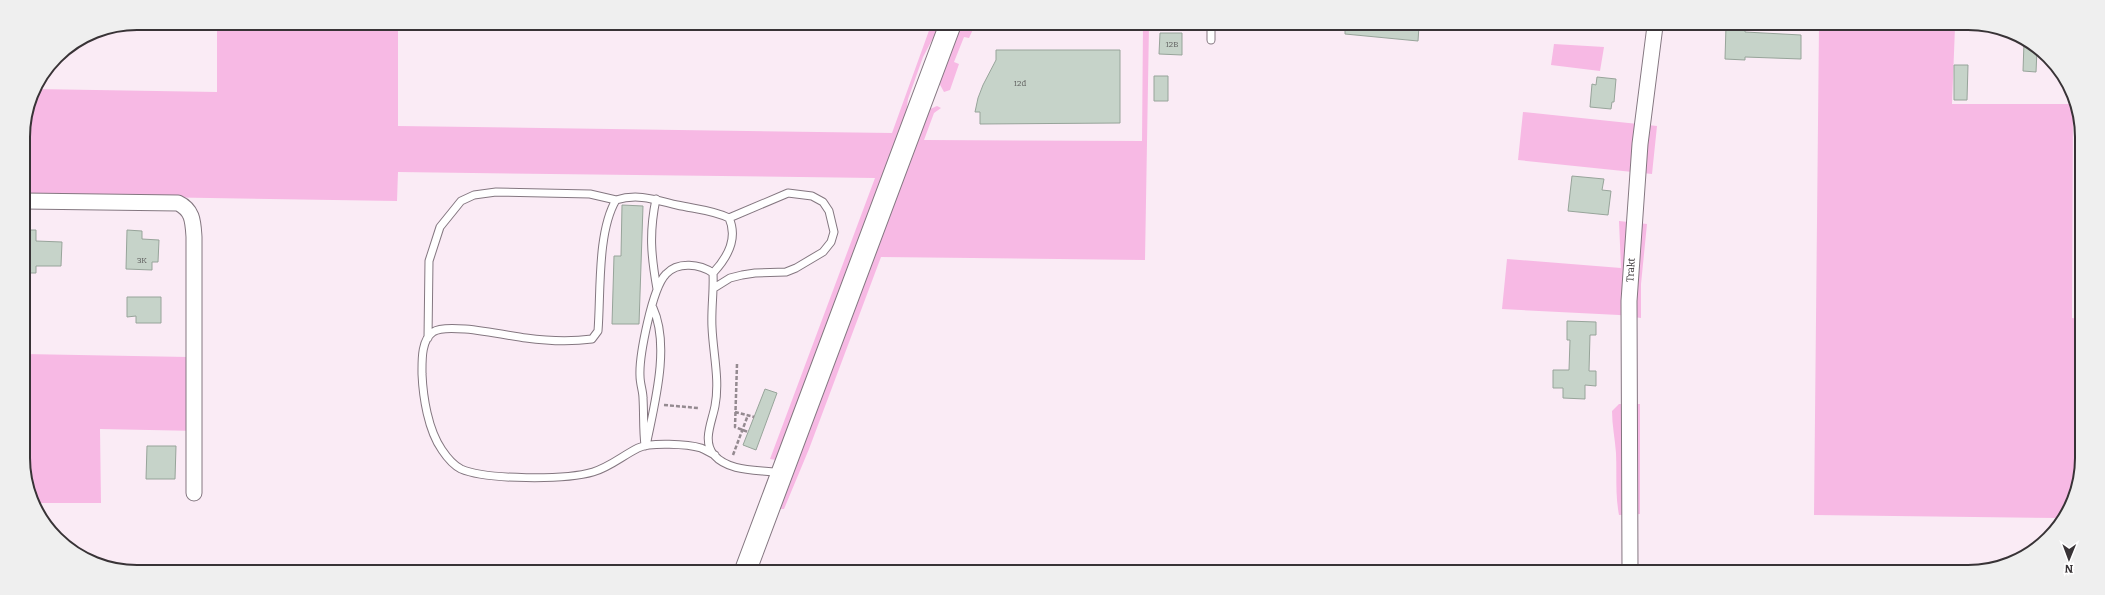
<svg xmlns="http://www.w3.org/2000/svg" width="2105" height="595" viewBox="0 0 2105 595" font-family="Bitter,serif">
<rect width="100%" height="100%" fill="#faebf5"/>
<!-- green -->
<path fill="#f7b9e4" d="M233 23 398 24V126L892 133 931 25H940L923 57 908 99 904 127 776 460 770 459 875 178 398 172 397 201 24 195 23 130 32 93 35 89 217 92V31H233Z
M957 25H975L969 38 964 37 954 62 959 64 950 90 944 92 938 81Z
M1143 25H1149L1145 260 881 257 809 449 784 509H776L928 110 937 106 941 108 934 113 924 140 1142 141Z
M1819 26 1955 27 1952 104H2073L2072 318 2079 319 2078 487 2059 518 1814 515Z
M1554 44 1604 47 1600 71 1551 65Z
M1523 112 1657 126 1652 174 1518 160Z
M1619 221 1647 224 1641 284V318L1619 315 1502 309 1507 259 1621 268Z
M24 354 188 357 199 431 100 429 101 503H36L25 480Z
M1619 404H1640V514L1619 515C1615 494 1617 474 1616 453 1615 439 1612 425 1612 411Z"/>
<!-- building -->
<path fill="#c6d3c9" stroke="#97a49a" d="M1345 25 1419 26 1418 41 1345 34Z
M1726 26H1745V32L1801 35V59L1745 57V60L1725 59Z
M1160 33H1182V55L1159 54Z
M2024 42 2037 50 2036 72 2023 71Z
M996 50H1120V123L980 124V112H975L978 98 983 85 996 60Z
M1954 65H1968L1967 100H1954Z
M1154 76H1168V101H1154Z
M1597 77 1616 79 1614 102H1612L1611 109 1590 107 1592 84 1596 85Z
M1572 176 1604 179 1602 190 1611 191 1608 215 1568 211Z
M622 205 643 206 639 324H612L614 256H621Z
M24 230H36V241L62 242 61 266H36V273H24Z
M127 230 142 231V239L159 240 158 262H152V270L126 269Z
M127 297H161V323H136V316L127 317Z
M1567 321 1596 322V335H1590L1589 371H1596V386L1585 385V399L1563 398V388H1553V370H1569L1570 340H1567Z
M765 389 777 393 756 450 743 445Z
M147 446H176L175 479H146Z"/>
<g fill="none" stroke-linecap="round" stroke-linejoin="round">
<defs>
<path id="service" d="M1211 40V25
M656 199C649 233 651 255 657 289
M713 273C728 257 738 238 729 218 713 210 695 209 677 205 656 200 638 193 616 200 597 232 601 293 598 331L592 339C570 342 548 341 526 338 508 336 447 322 433 332 421 340 422 361 422 374 423 397 428 430 442 450 446 456 453 465 461 469 486 480 566 480 593 472 610 467 622 456 638 448 650 442 688 444 701 448 706 450 710 453 715 455
M714 288 730 278 742 275 755 273 786 272 796 268 823 252 831 242 834 232 829 211 823 202 812 196 788 193 729 218
M428 338 429 261 440 227 461 201 474 195 496 192 590 194 616 200
M647 441C655 402 670 345 653 308
M645 446C643 428 644 415 643 398 643 391 640 384 640 376 639 357 652 288 666 274 678 261 700 264 713 273 714 291 711 309 712 327 713 353 720 380 715 406 712 422 702 441 714 455 730 473 760 469 781 473"/>
<path id="minor" d="M24 201 178 203C193 210 193 222 194 237V493
M1630 571 1629 301 1640 144 1655 26"/>
<path id="secondary" d="M746 569 950 25"/>
</defs>
<!-- service casing -->
<use href="#service" stroke="#847780" stroke-width="9"/>
<!-- minor casing -->
<use href="#minor" stroke="#847780" stroke-width="17"/>
<!-- secondary casing -->
<use href="#secondary" stroke="#847780" stroke-width="23"/>
<!-- path -->
<path stroke="#948a90" stroke-width="2.5" stroke-dasharray="4 2" stroke-linecap="butt" d="M737 364 735 427 748 432
M664 405 698 408
M735 412 754 417
M733 455 748 415"/>
<!-- service -->
<use href="#service" stroke="#fff" stroke-width="7"/>
<!-- minor -->
<use href="#minor" stroke="#fff" stroke-width="15"/>
<!-- secondary -->
<use href="#secondary" stroke="#fff" stroke-width="21"/>
</g>
<g text-anchor="middle" dominant-baseline="central" stroke-width="3.5" stroke-linejoin="round" paint-order="stroke">
<!-- number labels -->
<g font-size="8" fill="#5c5b5b">
<text x="1172" y="44">12B</text>
<text x="1020" y="83">12d</text>
<text x="142" y="260">3K</text>
</g>
<!-- street labels -->
<g font-size="10" fill="#383336" stroke="#fff">
<text transform="translate(1631 270) rotate(-86)">Trakt</text>
</g>
</g>
<!-- crop -->
<path d="M0 0H2105V595H0ZM137 30H1968A107 107 0 0 1 2075 137V458A107 107 0 0 1 1968 565H137A107 107 0 0 1 30 458V137A107 107 0 0 1 137 30Z" fill="#efefef" fill-rule="evenodd"/>
<path fill="none" stroke="#383336" stroke-width="2" d="M137 30H1968A107 107 0 0 1 2075 137V458A107 107 0 0 1 1968 565H137A107 107 0 0 1 30 458V137A107 107 0 0 1 137 30Z"/>
<!-- north arrow -->
<g transform="translate(2069 559) rotate(181)" stroke="#ffffff" stroke-width="3" paint-order="stroke">
<path d="M0-3L7 15L0 10L-7 15Z" fill="#383336"/>
<text y="-6" font-size="11" font-weight="bold" text-anchor="middle" fill="#383336">N</text>
</g>
</svg>
